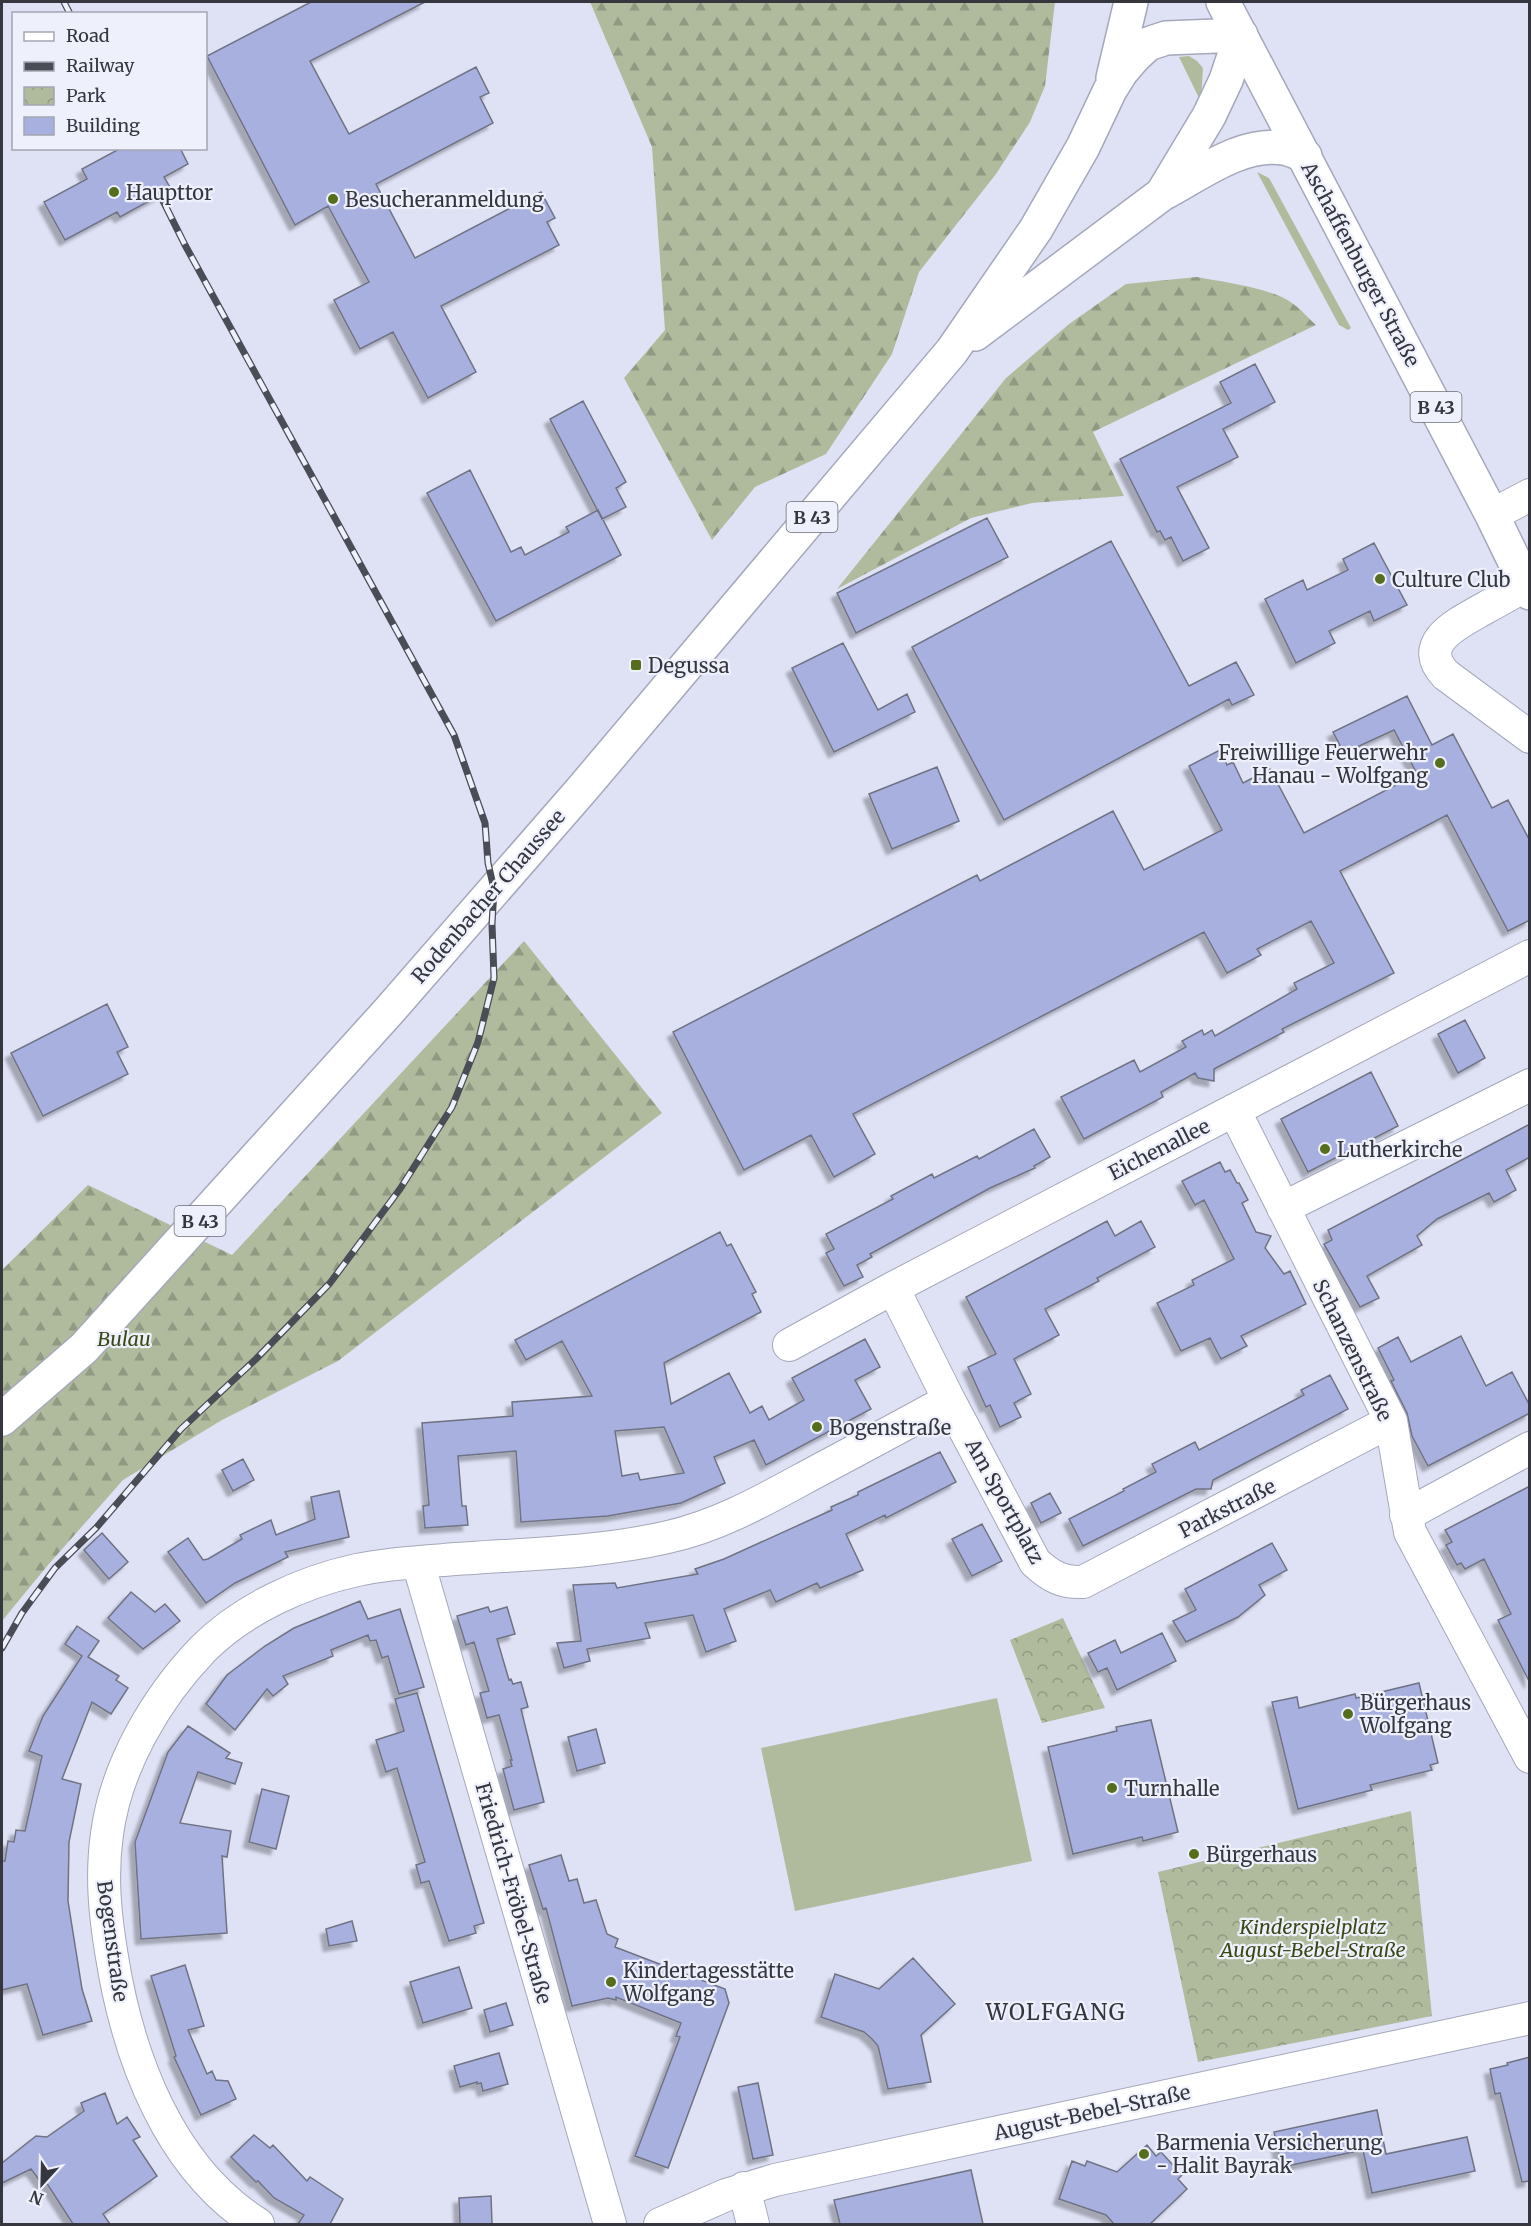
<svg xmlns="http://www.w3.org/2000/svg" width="1531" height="2226" viewBox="0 0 1531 2226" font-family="Merriweather,serif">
<defs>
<pattern id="forest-firs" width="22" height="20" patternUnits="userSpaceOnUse" patternTransform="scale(1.5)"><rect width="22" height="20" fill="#b0bb9e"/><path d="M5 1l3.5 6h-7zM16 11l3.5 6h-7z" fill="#909982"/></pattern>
<pattern id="park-crowns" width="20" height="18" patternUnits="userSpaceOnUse" patternTransform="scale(1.5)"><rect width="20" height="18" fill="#b0bb9e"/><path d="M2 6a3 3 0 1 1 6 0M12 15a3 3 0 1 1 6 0" fill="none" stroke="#909982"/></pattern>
<filter id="shadow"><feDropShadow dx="-5.5" dy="5.5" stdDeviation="1.5" flood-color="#0004"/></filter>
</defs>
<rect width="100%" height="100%" fill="#dfe2f5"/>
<!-- grass -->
<path fill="#b0bb9e" d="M1189 56 1197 61 1203 68 1201 100 1199 98 1179 57Z
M1257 172 1269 178 1351 328 1348 330 1339 325Z
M997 1698 1032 1861 795 1911 761 1748Z"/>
<!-- forest -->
<path fill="url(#forest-firs)" d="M590 2H1055L1045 86 1030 122 996 174 919 272 892 354 826 454 755 487 712 540 624 378 665 330 652 147Z
M1197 277C1223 282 1272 288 1292 303 1301 309 1308 318 1316 325L1093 432 1124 496 1032 503 971 518 837 589 1006 378 1069 324 1126 284Z
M524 941 662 1113 338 1361 222 1420 123 1480 48 1565 2 1621V1270L88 1185 232 1255Z"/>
<!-- park -->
<path fill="url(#park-crowns)" d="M1063 1618 1105 1708 1042 1723 1010 1640Z
M1411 1811 1432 2016 1198 2062 1158 1872Z"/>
<!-- building -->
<path fill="#a8b0df" stroke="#6f7384" stroke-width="1.5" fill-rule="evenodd" filter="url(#shadow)" d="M311 2H425L310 61 349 134 476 67 489 93 480 97 493 123 376 184 415 258 541 192 555 218 547 222 559 245 441 306 476 372 428 398 393 332 360 349 334 300 369 282 328 206 295 225 207 56Z
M121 148H180L188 164 164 177 171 189 120 217 117 212 65 240 44 202 87 179 82 169Z
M1255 364 1275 402 1223 429 1238 457 1177 487 1209 548 1183 561 1171 537 1165 540 1160 531 1157 532 1120 459 1231 403 1220 382Z
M583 401 626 482 616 488 626 507 602 519 550 419Z
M470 470 511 552 521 547 525 555 569 532 566 527 598 510 621 555 496 621 427 493Z
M987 518 1008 557 856 633 837 593Z
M1111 541 1189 686 1236 662 1254 695 1232 705 1229 699 1004 820 912 647Z
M1374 543 1407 605 1374 621 1370 611 1329 631 1335 643 1296 663 1265 599 1303 580 1307 590 1348 570 1343 559Z
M843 643 878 710 907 694 915 712 834 752 792 668Z
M1407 696 1432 745 1453 734 1492 808 1508 800 1530 841V920L1508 931 1447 815 1340 871 1394 973 1282 1029 1284 1032 1214 1069V1081L1198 1078 1195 1073 1161 1092 1163 1097 1084 1139 1061 1097 1134 1060 1140 1072 1186 1047 1182 1041 1202 1030 1204 1035 1212 1030 1215 1036 1297 989 1294 983 1334 963 1311 921 1257 949 1261 955 1227 973 1204 932 853 1114 875 1154 834 1177 811 1135 744 1170 673 1032 977 875 980 881 1113 811 1144 870 1222 830 1189 766 1220 750 1227 765 1233 762 1243 783 1270 769 1304 833 1417 774 1394 730 1344 753 1333 732Z
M937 767 959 821 892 849 869 794Z
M107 1004 128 1047 117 1052 128 1074 43 1116 11 1053Z
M1465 1020 1485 1058 1458 1073 1438 1034Z
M1371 1072 1398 1126 1308 1172 1281 1119Z
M1530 1124V1157L1506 1170 1516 1190 1494 1202 1489 1193 1437 1219 1417 1236 1422 1245 1367 1276 1379 1298 1360 1307 1324 1244 1332 1240 1328 1230Z
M1034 1129 1050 1157 1034 1166 1035 1168 990 1188 870 1254 872 1257 857 1265 863 1277 844 1286 826 1253 834 1249 826 1234 893 1199 891 1196 932 1174 934 1178 977 1156 979 1159Z
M1220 1162 1225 1172 1230 1170 1237 1183H1239L1248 1200 1242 1203 1256 1232 1271 1236 1265 1248 1284 1274 1290 1271 1306 1304 1241 1336 1247 1346 1221 1359 1210 1338 1181 1351 1157 1303 1194 1285 1192 1280 1234 1259 1204 1200 1195 1205 1182 1181Z
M1107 1221 1115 1236 1141 1221 1155 1247 1097 1278 1099 1281 1045 1309 1059 1335 1014 1359 1031 1394 1014 1403 1021 1417 1000 1427 990 1405 986 1407 968 1367 996 1354 966 1297Z
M720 1232 727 1246 731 1244 756 1292 752 1294 761 1312 664 1363 671 1404 729 1373 750 1413 762 1406 769 1420 804 1400 792 1378 865 1339 880 1367 855 1380 871 1409 766 1465 754 1440 714 1457 725 1483 681 1503 608 1516 521 1522 516 1451 458 1456 462 1506H466L468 1525 425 1528 423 1506 429 1505 422 1423 513 1416 512 1402 592 1396 562 1341 526 1360 515 1340ZM664 1427 684 1473 640 1480 638 1473 622 1476 615 1431Z
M1461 1336 1486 1386 1512 1372 1530 1406V1413L1428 1466 1412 1436 1407 1413 1391 1381 1394 1380 1378 1348 1398 1337 1411 1362Z
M1330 1375 1348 1409 1213 1480 1211 1489H1196L1083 1546 1069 1519 1124 1491 1123 1489 1156 1472 1152 1464 1195 1442 1199 1450 1304 1395 1301 1390Z
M940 1452 956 1482 886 1518 885 1515 846 1534 863 1570 820 1588 817 1583 776 1602 770 1590 724 1609 736 1641 706 1652 693 1615 645 1623 650 1638 587 1649 590 1661 564 1668 557 1643 581 1641 573 1585 615 1583 617 1588 698 1574 695 1569 724 1559 832 1510 831 1507 858 1495V1492Z
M243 1459 254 1480 233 1491 222 1470Z
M1530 1486V1683L1498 1620 1511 1614 1484 1559 1465 1569 1461 1563 1457 1565 1446 1545 1452 1542 1445 1530Z
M339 1491 349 1537 285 1552 288 1557 235 1583 206 1603 168 1552 188 1538 203 1560 208 1559 242 1539 240 1535 271 1520 276 1535 315 1519 311 1497Z
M1050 1493 1061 1513 1041 1523 1031 1503Z
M982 1524 1002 1561 972 1576 952 1539Z
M102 1533 128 1562 109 1579 84 1550Z
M1272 1543 1287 1570 1259 1585 1265 1595 1238 1617 1186 1642 1173 1621 1196 1610 1185 1589Z
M131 1592 155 1612 165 1604 180 1621 143 1649 108 1618Z
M360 1601 368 1619 400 1609 424 1687 399 1694 388 1656 382 1658 376 1640 370 1641 368 1635 331 1650 333 1656 283 1676 288 1684 273 1696 267 1689 235 1730 206 1704 227 1675 265 1646 294 1628Z
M488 1607 490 1612 507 1607 515 1634 497 1639 509 1680 511 1679 513 1684 521 1682 528 1707 521 1709 544 1802 514 1810 503 1769 512 1766 510 1760H512L499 1715 487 1718 480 1693 489 1691 474 1642 466 1645 457 1616Z
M77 1626 99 1641 88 1657 119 1676 116 1680 128 1688 111 1714 92 1702 62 1779 81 1784 69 1842 68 1901 82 1989 92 2021 43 2035 27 1984 2 1990V1861H5L8 1841 14 1842 16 1830 25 1831 42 1756 29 1751 43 1716 82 1656 65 1644Z
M1162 1633 1176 1661 1117 1690 1107 1668 1098 1672 1088 1653 1115 1640 1121 1653Z
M1419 1683 1438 1763 1430 1765 1432 1770 1370 1785 1372 1790 1298 1809 1272 1702 1297 1697 1299 1708 1355 1694 1356 1698Z
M417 1693 484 1923 474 1926 476 1933 449 1941 429 1881 421 1883 416 1865 425 1862 397 1768 386 1772 376 1740 404 1731 395 1699Z
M1151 1720 1178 1832 1143 1841 1142 1837 1073 1854 1048 1747 1117 1731 1116 1727Z
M188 1726 230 1753 226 1758 242 1763 235 1784 198 1772 180 1823 231 1831 227 1857 222 1856 227 1933 141 1939 135 1842 168 1752Z
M596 1729 605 1763 577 1771 568 1737Z
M262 1789 289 1796 276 1849 249 1842Z
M561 1855 569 1881 577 1879 584 1903 596 1900 607 1934 618 1939 615 1947 725 1989 729 2003 668 2168 635 2156 680 2037 676 2036 681 2023 616 1997V2000L608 1998 572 2006 546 1908 543 1909 529 1865Z
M352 1921 357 1941 329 1946 326 1929Z
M913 1958 955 2004 921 2035 931 2082 888 2089 878 2046 872 2039 864 2032 821 2017 835 1974 879 1989Z
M185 1965 204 2026 188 2030 207 2074 212 2071 216 2080 228 2081 236 2099 201 2115 174 2057 176 2056 151 1976Z
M459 1967 472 2008 423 2023 410 1982Z
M506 2003 513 2025 490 2032 484 2010Z
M499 2053 508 2084 483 2091 481 2083 477 2084V2082L460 2087 454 2066Z
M1530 2057V2181L1522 2182 1500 2093 1495 2094 1490 2069 1508 2065 1507 2063Z
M758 2083 773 2155 753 2159 738 2087Z
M105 2093 117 2124 127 2117 140 2137 133 2140 157 2176 103 2214 110 2224H73L46 2182 43 2185 31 2169 2 2183V2163L36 2136 47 2137 84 2111 81 2103Z
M1377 2110 1386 2154 1467 2137 1475 2171 1372 2193 1363 2150 1282 2167 1274 2132Z
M254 2135 270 2148 273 2145 307 2181 310 2177 343 2199 330 2224H298L304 2215 274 2198 258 2181 256 2182 231 2157Z
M1147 2145 1156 2156 1161 2152 1182 2175 1178 2179 1187 2189 1150 2224H1114L1106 2215 1059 2199 1072 2161 1085 2166 1087 2161 1117 2172Z
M971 2170 983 2224H840L834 2200Z
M491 2196 492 2224H460L459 2198Z"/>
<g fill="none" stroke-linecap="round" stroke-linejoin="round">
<defs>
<path id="minor" d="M1492 515 1530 495
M1526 585C1512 593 1498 601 1485 608 1461 622 1414 642 1446 675L1530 737
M1234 1110 1391 1421 1410 1532 1530 1757
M1283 1208 1530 1085
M893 1288 949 1400 1035 1562C1050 1576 1062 1583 1083 1582L1391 1421
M789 1345 893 1288 1530 956
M1406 1515 1530 1448
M418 1562 610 2224
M744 2188 753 2224
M258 2224C169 2168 128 2057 112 1957 105 1916 101 1876 107 1834 116 1766 156 1698 203 1649 243 1609 302 1582 357 1570 385 1564 415 1562 444 1560 518 1554 595 1554 668 1537 718 1526 764 1500 808 1476 855 1451 902 1426 949 1400
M660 2224 726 2195 775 2180 1530 2018"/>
<path id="major" d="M1223 2 1492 515 1530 593
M1113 78 1131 2
M1164 193C1200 174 1241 142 1283 148 1291 149 1298 153 1305 156
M975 334 1162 194 1209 116 1226 80 1241 35
M2 1419 84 1348 388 1012 584 787 952 351 1036 229 1083 147 1110 90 1122 71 1134 57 1148 44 1166 38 1241 35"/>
</defs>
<!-- minor casing -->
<use href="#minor" stroke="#a4a8ba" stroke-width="34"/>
<!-- major casing -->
<use href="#major" stroke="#a4a8ba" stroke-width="36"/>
<!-- minor -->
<use href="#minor" stroke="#fff" stroke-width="32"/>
<!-- major -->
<use href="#major" stroke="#fff" stroke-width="33"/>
<defs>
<path id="rail" d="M64 2 70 14
M2 1648 22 1613 55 1568 96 1528 181 1429 256 1359 330 1283 400 1189 452 1107 478 1042 494 978 492 924 494 889 488 863 485 823 454 735 185 245 160 195"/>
</defs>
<!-- rail casing -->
<use href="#rail" stroke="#4b4d56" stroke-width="7"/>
<!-- rail -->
<use href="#rail" stroke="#eef0fc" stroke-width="4.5" stroke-dasharray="14" stroke-linecap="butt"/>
</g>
<!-- markers -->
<g fill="#566d1d" stroke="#eef0fc" stroke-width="2">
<circle cx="114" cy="192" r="6"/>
<circle cx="333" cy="199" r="6"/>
<circle cx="1380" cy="579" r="6"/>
<rect x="630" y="659" width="12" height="12" rx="3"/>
<circle cx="1440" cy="763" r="6"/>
<circle cx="1325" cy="1149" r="6"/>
<circle cx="817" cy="1427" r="6"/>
<circle cx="1348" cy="1714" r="6"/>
<circle cx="1112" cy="1788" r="6"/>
<circle cx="1194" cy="1854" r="6"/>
<circle cx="611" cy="1982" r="6"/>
<circle cx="1144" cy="2154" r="6"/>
</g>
<g text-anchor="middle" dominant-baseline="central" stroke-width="4.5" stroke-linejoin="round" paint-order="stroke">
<!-- shield labels -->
<g fill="#eef0fc" stroke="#6c6e77" stroke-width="1.5">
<rect x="1410.5" y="392" width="51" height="30" rx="4.5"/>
<rect x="786.5" y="502" width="51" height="30" rx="4.5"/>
<rect x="174.5" y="1206" width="51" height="30" rx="4.5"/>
</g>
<g font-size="18" font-weight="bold" fill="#35363e">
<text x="1436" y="407">B 43</text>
<text x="812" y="517">B 43</text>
<text x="200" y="1221">B 43</text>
</g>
<!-- poi labels -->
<g font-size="20" fill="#35363e" stroke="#eef0fc" text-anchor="start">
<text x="126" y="192">Haupttor</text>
<text x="345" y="199">Besucheranmeldung</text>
<text x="1392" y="579">Culture Club</text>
<text x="648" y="665">Degussa</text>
<text x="1428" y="752" text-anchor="end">Freiwillige Feuerwehr<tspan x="1428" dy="23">Hanau - Wolfgang</tspan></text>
<text x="1337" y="1149">Lutherkirche</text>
<text x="829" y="1427">Bogenstraße</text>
<text x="1360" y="1702">Bürgerhaus<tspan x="1360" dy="23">Wolfgang</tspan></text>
<text x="1124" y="1788">Turnhalle</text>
<text x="1206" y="1854">Bürgerhaus</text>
<text x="623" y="1970">Kindertagesstätte<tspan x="623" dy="23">Wolfgang</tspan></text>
<text x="1156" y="2142">Barmenia Versicherung<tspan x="1156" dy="23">- Halit Bayrak</tspan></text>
</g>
<!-- street labels -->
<g font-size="20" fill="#35363e" stroke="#eef0fc">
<text transform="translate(1361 264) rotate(62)">Aschaffenburger Straße</text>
<text transform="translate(488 896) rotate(-49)">Rodenbacher Chaussee</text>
<text transform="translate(1159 1149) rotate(-27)">Eichenallee</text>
<text transform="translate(1353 1350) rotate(64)">Schanzenstraße</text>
<text transform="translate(1005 1501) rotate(61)">Am Sportplatz</text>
<text transform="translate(1227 1508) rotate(-27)">Parkstraße</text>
<text transform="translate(514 1893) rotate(74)">Friedrich-Fröbel-Straße</text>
<text transform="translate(113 1941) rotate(82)">Bogenstraße</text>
<text transform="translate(1092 2112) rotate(-12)">August-Bebel-Straße</text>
</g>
<!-- park labels -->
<g font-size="20" font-style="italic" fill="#3a4914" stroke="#eef0fc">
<text x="124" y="1338">Bulau</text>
<text x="1313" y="1926">Kinderspielplatz<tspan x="1313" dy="23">August-Bebel-Straße</tspan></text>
</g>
<!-- quarter labels -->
<g font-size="22" letter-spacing="1.5" fill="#35363e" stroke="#eef0fc">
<text x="1056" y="2012">WOLFGANG</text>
</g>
</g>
<!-- border -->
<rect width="1531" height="2226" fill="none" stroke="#35363e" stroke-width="6"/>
<!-- legend -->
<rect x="12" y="12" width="195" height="138" fill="#eef0fc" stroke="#a4a6b0" stroke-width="1.5"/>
<rect x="24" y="32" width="30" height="9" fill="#ffffff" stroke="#a4a6b0" stroke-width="1.5"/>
<text x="66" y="42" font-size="18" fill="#35363e">Road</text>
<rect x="24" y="62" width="30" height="9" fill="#4b4d56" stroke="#a4a6b0" stroke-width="1.5"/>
<text x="66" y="72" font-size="18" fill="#35363e">Railway</text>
<rect x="24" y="87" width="30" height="18" fill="url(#park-crowns)" stroke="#a4a6b0" stroke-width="1.5"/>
<text x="66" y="102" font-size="18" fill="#35363e">Park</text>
<rect x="24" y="117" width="30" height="18" fill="#a8b0df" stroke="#a4a6b0" stroke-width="1.5"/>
<text x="66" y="132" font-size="18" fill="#35363e">Building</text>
<!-- north arrow -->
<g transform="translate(42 2184) rotate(202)" stroke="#eef0fc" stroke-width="4.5" paint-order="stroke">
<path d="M0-4.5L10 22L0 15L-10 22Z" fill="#35363e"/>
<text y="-9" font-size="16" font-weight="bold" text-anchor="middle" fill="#35363e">N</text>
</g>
</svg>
